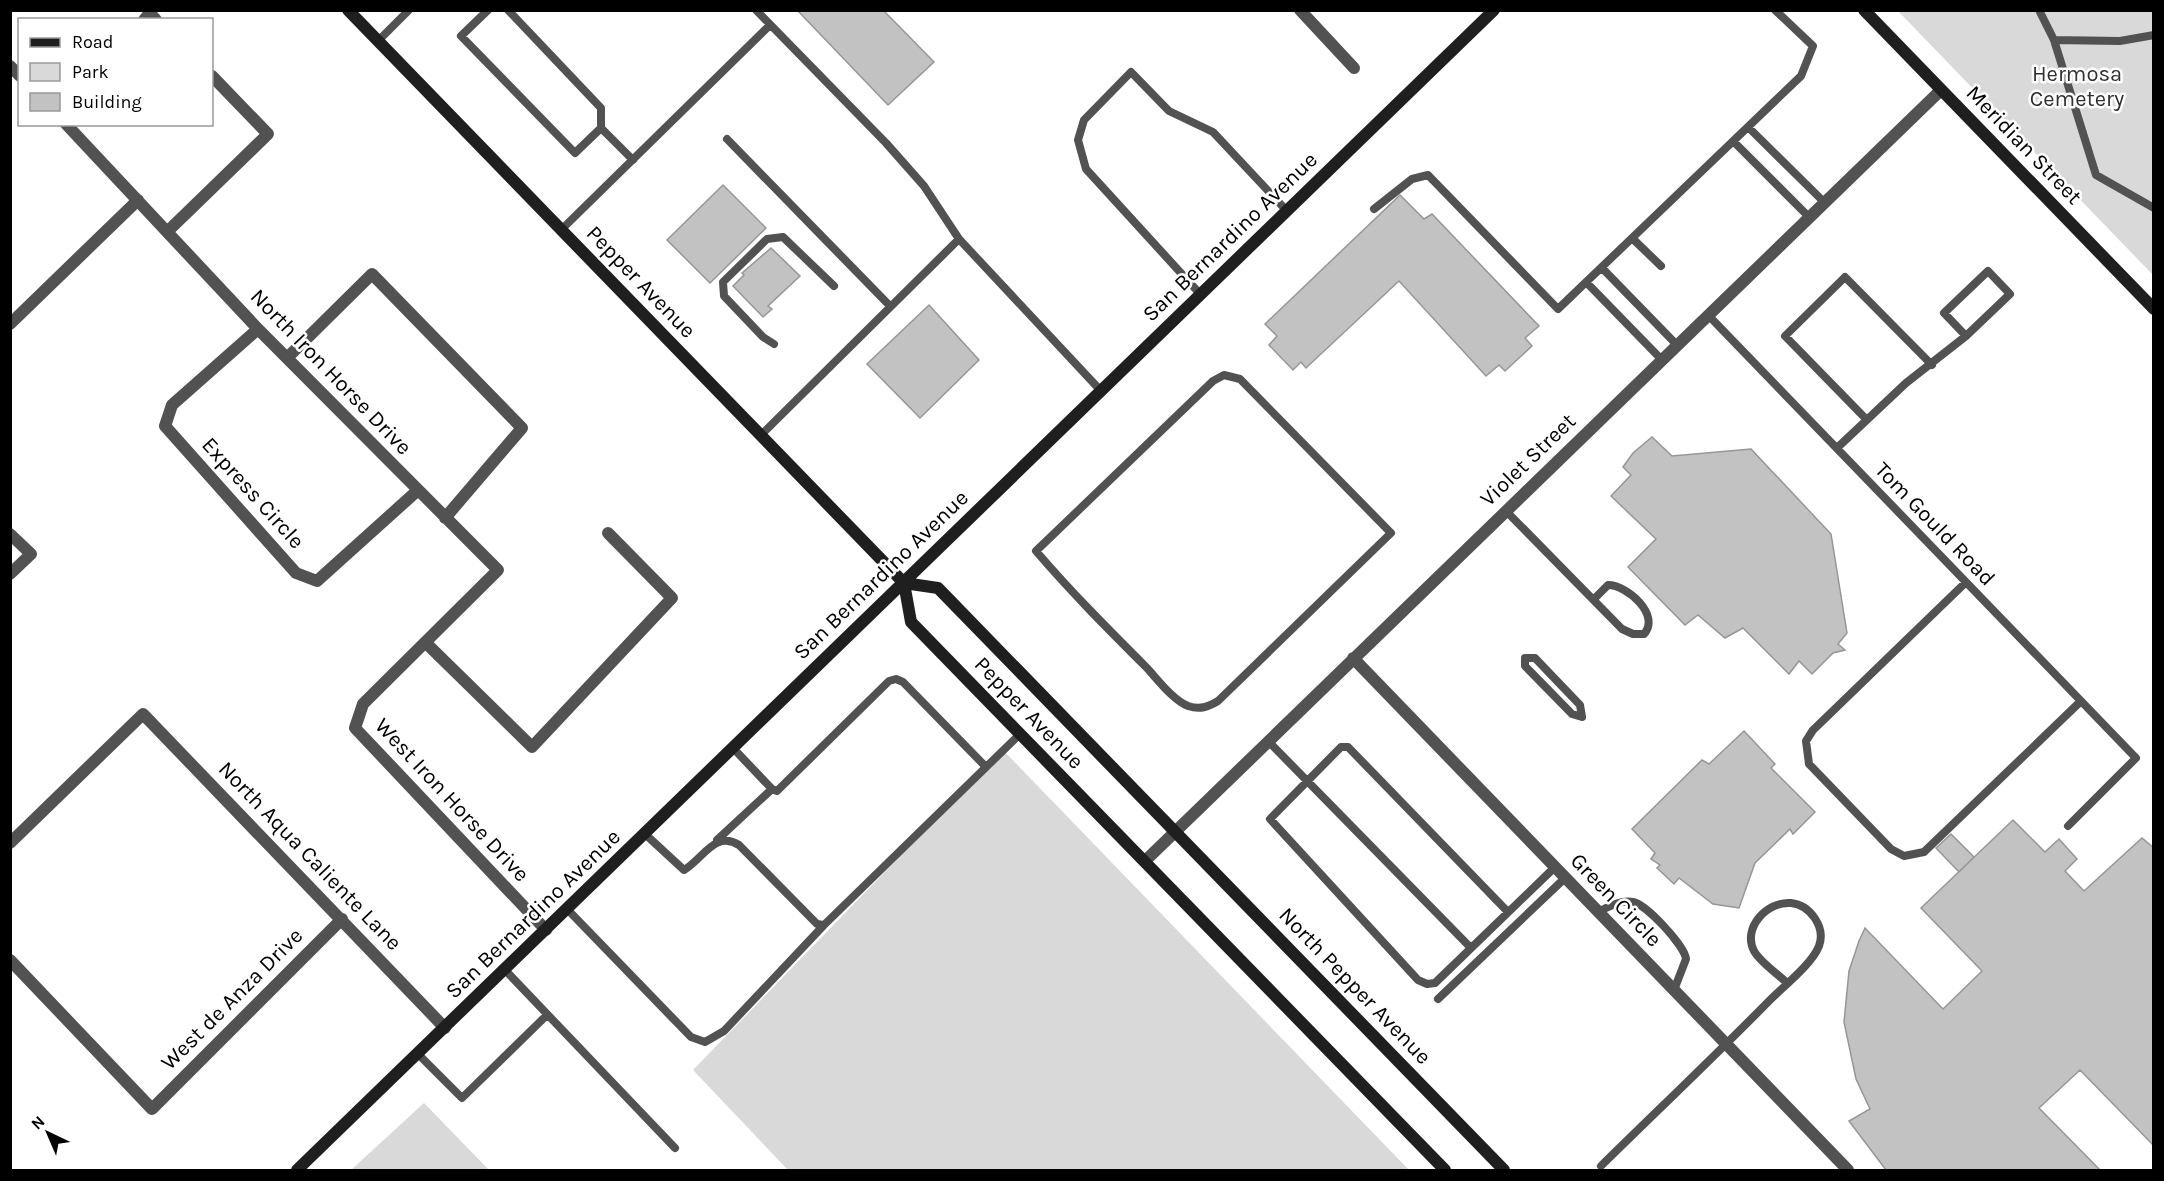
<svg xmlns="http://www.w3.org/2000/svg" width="2164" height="1181" viewBox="0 0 2164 1181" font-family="Karla,sans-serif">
<rect width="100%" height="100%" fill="#fff"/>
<!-- green -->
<path fill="#d9d9d9" d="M1898 11H2153V275Z
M1003 750 1409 1170H788L693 1070Z
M424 1103 489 1170H351Z"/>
<!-- building -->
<path fill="#c2c2c2" stroke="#969696" stroke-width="1.5" d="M797 10H883L934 62 888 105Z
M723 185 766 228 710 283 667 240Z
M1400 195 1424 219 1432 214 1539 326 1525 338 1532 346 1505 371 1499 365 1486 376 1399 281 1306 368 1301 362 1293 370 1269 345 1277 336 1265 324Z
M771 248 800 276 768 306 772 309 763 317 733 286 744 275 742 273Z
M929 305 979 360 920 418 867 364Z
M1652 437 1672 456 1751 449 1831 534 1847 633 1838 644 1845 650 1833 653 1812 674 1799 661 1789 674 1743 628 1725 638 1698 615 1685 625 1628 567 1656 539 1611 496 1631 475 1623 467 1633 453Z
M1744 731 1775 764 1771 768 1815 812 1793 834 1790 829 1755 863 1739 908 1713 904 1679 878 1674 884 1657 868 1660 865 1651 859 1655 853 1632 829 1702 760 1709 764Z
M2013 820 2045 852 2059 839 2077 859 2065 871 2084 891 2142 838 2154 848V1146L2080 1070 2039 1108 2100 1170H1886L1849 1121 1870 1109 1856 1079 1844 1022 1849 971 1859 941 1865 928 1943 1009 1982 971 1921 908Z
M1951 834 1974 857 1959 872 1936 848Z"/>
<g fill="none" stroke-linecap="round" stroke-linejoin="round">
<!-- lane -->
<path stroke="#525252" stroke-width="8" d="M488 10 461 36 575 153 601 128
M508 10 601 108V128L633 160
M756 10 886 143 924 186 959 239 1102 392
M2039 10 2054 40 2096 175 2154 208
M2054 40 2120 41 2154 35
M378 41 409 10
M1748 127 1824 202
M727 139 890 306
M1733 141 1809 217
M1374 209 1412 179 1428 175 1558 309 1801 76 1813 46 1775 10
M561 230 770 25
M1632 238 1661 266
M1602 268 1677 345
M1586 282 1662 360
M1201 295 1086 169 1078 140 1084 120 1131 72 1169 111 1213 132 1287 211
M1708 315 2136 758 2068 826
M774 344 763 337 724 296 723 282 767 239 783 237 834 286
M1224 375 1240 379 1391 533 1218 701C1208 707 1200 710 1188 706 1173 700 1158 680 1147 668 1109 630 1071 592 1036 551L1213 381Z
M1867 420 1785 336 1845 277 1932 365
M761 435 959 239
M1837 448 1906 383 1966 336 2010 294 1988 271 1944 313 1966 336
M1506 511 1622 629 1633 634H1644C1661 615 1627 585 1608 585L1594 599
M1966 582 1813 730 1806 741 1809 764 1891 849 1904 856 1924 852 2081 701
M1525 658H1535L1580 705 1582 717 1572 714 1525 666Z
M1268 741 1471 948
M733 748 772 789
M645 834 684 870C703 859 715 830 739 845L817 924 824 925 1020 734
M717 840 772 789 777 791 889 681 896 679 903 682 986 767
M567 909 691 1037 705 1042 724 1031 824 925
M1508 912 1348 747H1341L1270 819 1418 980 1427 984 1435 983 1555 867
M1598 912C1610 906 1620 900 1633 902 1646 904 1685 946 1686 959L1674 990
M505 970 675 1148
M1438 999 1565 878
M418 1054 462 1098 547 1015
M1601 1166C1658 1110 1715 1056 1770 1000 1784 986 1812 964 1819 946 1826 927 1810 905 1791 903 1767 901 1742 928 1754 951 1761 963 1778 974 1787 983"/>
<!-- street -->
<path stroke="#525252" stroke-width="12" d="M1300 10 1354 68
M144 20 150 13 156 20
M10 66 20 76
M66 124 258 329 498 570 363 704 355 728 546 930
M168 231 268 134 212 76
M10 324 138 200
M258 329 172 405 165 426 296 573 317 581 417 491
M287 358 372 274 522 428 445 518
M10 534 31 554 10 574
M426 643 532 747 672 598 608 533
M1353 658 1848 1170
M10 843 143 714 445 1028
M1145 861 1941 90
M10 960 152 1109 342 919"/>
<!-- secondary -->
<path stroke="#1f1f1f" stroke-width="12" d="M348 10 904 583 911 622 1445 1170
M1864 10 2154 309
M904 583 938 588 1504 1170
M297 1170 1494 10"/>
</g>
<g text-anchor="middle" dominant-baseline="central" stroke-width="5" stroke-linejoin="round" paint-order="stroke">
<!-- park labels -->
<g font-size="22" fill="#303030" stroke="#fff">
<text x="2077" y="74">Hermosa<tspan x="2077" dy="25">Cemetery</tspan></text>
</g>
<!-- street labels -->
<g font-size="22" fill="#000" stroke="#fff">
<text transform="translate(2024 145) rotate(46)">Meridian Street</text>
<text transform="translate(1230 237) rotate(-44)">San Bernardino Avenue</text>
<text transform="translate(641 282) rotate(46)">Pepper Avenue</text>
<text transform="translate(331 372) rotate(46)">North Iron Horse Drive</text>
<text transform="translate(1528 460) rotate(-44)">Violet Street</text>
<text transform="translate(253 493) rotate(48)">Express Circle</text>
<text transform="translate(1935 524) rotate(46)">Tom Gould Road</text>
<text transform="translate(881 575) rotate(-44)">San Bernardino Avenue</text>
<text transform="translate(1029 713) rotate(46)">Pepper Avenue</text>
<text transform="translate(452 800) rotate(47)">West Iron Horse Drive</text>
<text transform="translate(310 856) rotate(46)">North Aqua Caliente Lane</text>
<text transform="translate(1616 900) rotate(46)">Green Circle</text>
<text transform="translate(533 914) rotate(-44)">San Bernardino Avenue</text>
<text transform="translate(1355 986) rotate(46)">North Pepper Avenue</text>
<text transform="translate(232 999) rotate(-45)">West de Anza Drive</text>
</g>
</g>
<!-- border -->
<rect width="2164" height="1181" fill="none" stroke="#000000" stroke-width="24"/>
<!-- legend -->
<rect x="18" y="18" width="195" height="108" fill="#ffffff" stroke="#999999" stroke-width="1.5"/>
<rect x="30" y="38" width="30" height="9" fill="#1f1f1f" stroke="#999999" stroke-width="1.5"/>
<text x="72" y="48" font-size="18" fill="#000000">Road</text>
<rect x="30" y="63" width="30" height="18" fill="#d9d9d9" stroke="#999999" stroke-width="1.5"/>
<text x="72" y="78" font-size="18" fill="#000000">Park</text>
<rect x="30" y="93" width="30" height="18" fill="#c2c2c2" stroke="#999999" stroke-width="1.5"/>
<text x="72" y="108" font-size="18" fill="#000000">Building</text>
<!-- north arrow -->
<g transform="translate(48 1133) rotate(316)" stroke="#ffffff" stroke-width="4.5" paint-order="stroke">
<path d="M0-4.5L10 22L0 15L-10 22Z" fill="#000000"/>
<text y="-9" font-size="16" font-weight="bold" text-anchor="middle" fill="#000000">N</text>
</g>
</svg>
